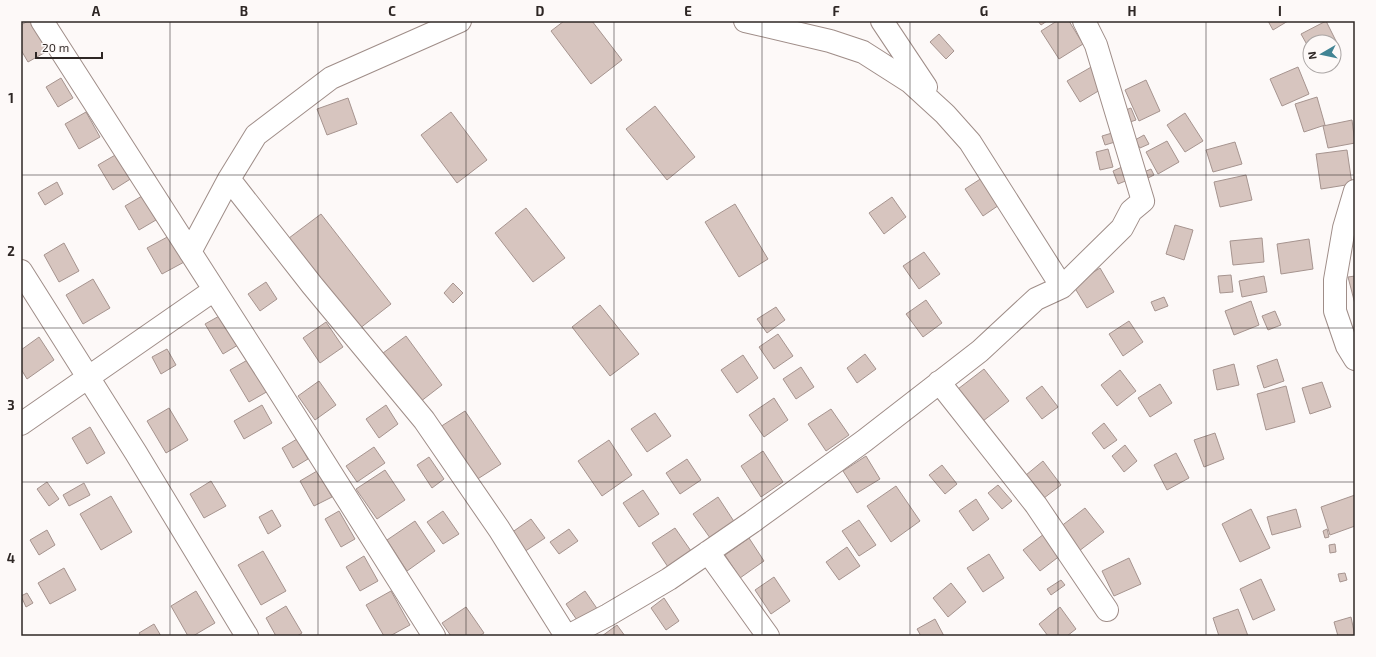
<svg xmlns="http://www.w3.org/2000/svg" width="1376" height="657" viewBox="0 0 1376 657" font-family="'Exo 2',sans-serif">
<rect width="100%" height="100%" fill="#fdf9f8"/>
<!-- building -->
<path fill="#d7c5bf" stroke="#a6948f" d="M28 21H35L51 49 28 62 21 50V25Z
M564 21H592L622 60 591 84 551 31Z
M1038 21H1047L1041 25Z
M1057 21H1069L1083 44 1059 59 1041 31Z
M1268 21H1288L1273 30Z
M1326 21 1336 41 1334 43 1310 42V50L1301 34Z
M939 34 954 51 946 59 930 42Z
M1093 66 1105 87 1080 102 1067 81Z
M1298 67 1309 94 1282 106 1270 79Z
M61 78 73 98 58 107 46 87Z
M1146 80 1160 111 1139 121 1125 90Z
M1317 97 1325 125 1304 132 1295 104Z
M348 98 357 124 327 135 317 109Z
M655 106 695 157 667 180 626 129Z
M1131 108 1136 120 1127 123 1123 111Z
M86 112 100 137 79 149 65 124Z
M451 112 487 160 457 183 421 135Z
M1185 113 1203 141 1185 152 1167 125Z
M1352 120 1355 143 1328 148 1323 126Z
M1112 133 1115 142 1105 145 1102 136Z
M1144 135 1149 144 1140 148 1135 140Z
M1167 141 1179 162 1158 174 1146 152Z
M1235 142 1242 164 1213 172 1206 150Z
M1108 149 1113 167 1100 170 1096 152Z
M1347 150 1352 184 1321 189 1316 154Z
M117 154 132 178 113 190 98 165Z
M1122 167 1128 180 1118 184 1113 171Z
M1151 169 1154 175 1140 182 1137 175Z
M988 174 1005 201 983 216 965 189Z
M1246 175 1252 200 1220 207 1214 182Z
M57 182 63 194 45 205 38 193Z
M142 196 156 220 139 230 125 206Z
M892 197 906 217 884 234 869 213Z
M735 204 768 259 739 277 705 222Z
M526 208 565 258 533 282 495 233Z
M321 214 391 304 359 329 289 238Z
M1175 225 1193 230 1184 260 1166 254Z
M171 235 186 261 162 274 147 248Z
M1262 238 1264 262 1233 265 1230 241Z
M1309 239 1313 269 1281 274 1277 244Z
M64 243 79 271 59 282 44 255Z
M924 252 940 274 919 289 903 266Z
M1100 268 1114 292 1087 308 1073 285Z
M1231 275 1233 292 1220 293 1218 276Z
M1264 276 1267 292 1242 297 1239 281Z
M1355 276V304L1348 277Z
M93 279 110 308 83 324 66 295Z
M266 282 277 299 260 311 248 294Z
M453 283 463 293 453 303 444 293Z
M1164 297 1168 306 1155 311 1151 302Z
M926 300 942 323 923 337 906 314Z
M1251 301 1259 325 1234 335 1225 311Z
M600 305 639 354 610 376 572 327Z
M776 307 785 320 767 333 757 319Z
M1275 311 1281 325 1268 330 1262 316Z
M221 315 238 345 223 354 205 324Z
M1129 321 1143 342 1123 356 1109 334Z
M326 322 343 347 320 363 303 338Z
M778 334 793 356 774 369 759 347Z
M406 336 442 385 416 405 379 356Z
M39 337 54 360 27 379 21 369V350Z
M167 349 176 365 161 374 152 357Z
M865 354 876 369 857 383 847 368Z
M743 355 758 378 737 393 721 370Z
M251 358 270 390 249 402 230 370Z
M1277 359 1284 381 1264 388 1257 366Z
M1234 364 1239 385 1217 390 1213 370Z
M801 367 814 387 796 399 783 379Z
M984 369 1009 401 983 421 958 389Z
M1120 370 1136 391 1117 406 1101 385Z
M319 381 336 405 315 420 298 396Z
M1322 382 1331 407 1310 414 1302 388Z
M1160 384 1172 403 1150 417 1138 398Z
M1042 386 1058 407 1042 419 1026 398Z
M1286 386 1295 422 1266 430 1257 394Z
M774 398 788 420 764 437 749 415Z
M262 405 272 423 244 439 234 421Z
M386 405 398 424 379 438 366 419Z
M169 408 188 440 166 453 147 421Z
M831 409 849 435 826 451 808 424Z
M465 411 501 464 476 480 440 427Z
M655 413 671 436 647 452 631 429Z
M1104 423 1117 440 1104 449 1092 433Z
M90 427 105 453 87 464 72 438Z
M1215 433 1224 459 1204 467 1194 440Z
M297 439 308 459 293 468 282 448Z
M609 440 632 475 602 496 578 461Z
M1125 445 1137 461 1124 472 1112 456Z
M374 447 385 463 357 482 346 466Z
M763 451 783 482 761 497 741 466Z
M1176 453 1189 478 1167 490 1154 465Z
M866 456 880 479 857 493 843 471Z
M429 457 444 479 432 488 417 465Z
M687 459 701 480 680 494 666 473Z
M1043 461 1061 485 1044 498 1026 475Z
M942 465 957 484 945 494 929 475Z
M385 470 405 500 377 519 356 489Z
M317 471 332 497 314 506 300 481Z
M211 481 226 506 204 518 190 494Z
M47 482 59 499 49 506 37 489Z
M84 483 90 495 69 506 63 495Z
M998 485 1012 501 1002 509 988 493Z
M896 486 920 521 891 542 867 506Z
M643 490 659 514 639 527 623 503Z
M1355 495V526L1330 535 1321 507Z
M111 496 132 532 101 550 80 514Z
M718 497 737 526 713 542 693 514Z
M976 499 989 519 973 531 959 511Z
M1085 508 1104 532 1079 551 1060 527Z
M1251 509 1270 548 1240 562 1222 524Z
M1296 509 1301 527 1272 535 1267 517Z
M272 510 281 526 268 534 259 517Z
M339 511 355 539 341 547 325 519Z
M443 511 459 534 443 544 427 522Z
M531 519 545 538 524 552 511 533Z
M859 520 876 545 859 556 842 531Z
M415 521 435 551 407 571 387 540Z
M675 528 691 551 668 567 652 543Z
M569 529 578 541 559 554 550 542Z
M1327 529 1329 537 1325 538 1323 531Z
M47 530 55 545 39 555 30 540Z
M1044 534 1061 555 1040 571 1023 550Z
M749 538 764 561 740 578 725 555Z
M1335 544 1336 552 1330 553 1329 545Z
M847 547 860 566 839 580 826 562Z
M263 551 286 591 261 605 238 565Z
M989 554 1004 578 983 592 967 568Z
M364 556 378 581 360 591 346 567Z
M1129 558 1141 584 1114 596 1102 571Z
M64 568 76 590 50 604 38 583Z
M1345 573 1347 580 1340 582 1338 574Z
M774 577 790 601 771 614 755 590Z
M1261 579 1275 610 1253 620 1240 589Z
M1061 580 1065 585 1051 595 1047 589Z
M951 583 966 602 948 617 933 598Z
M196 591 215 623 193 636H188L171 606Z
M391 591 410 625 390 636H384L366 605Z
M585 591 598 610 579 623 566 604Z
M27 593 33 603 26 607 21 596Z
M664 598 679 621 666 630 651 608Z
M286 606 302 633 297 636H276L266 618Z
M466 607 484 633 479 636H451L442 623Z
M1060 607 1076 629 1067 636H1048L1039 624Z
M1238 609 1248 636H1219L1213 618Z
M1351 617 1355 636H1338L1334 622Z
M935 619 944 636H921L917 629Z
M154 624 161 636H141L139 633Z
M617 625 625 636H602Z"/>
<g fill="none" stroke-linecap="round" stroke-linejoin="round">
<defs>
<path id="street" d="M42 21 269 375 434 636
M745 21 830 41 863 52 910 82 945 114 970 142 1062 287
M882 21 926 87
M229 179 312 285 424 420 499 529 566 636
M1355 191 1344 228 1335 280V311L1347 346 1355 359
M190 252 229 179 256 135 331 78 460 21
M21 271 136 453 247 636
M939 382 1036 505 1107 610
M21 424 214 290
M708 552 768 636
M568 636 608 615 669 579 752 522 864 441 980 351 1036 299 1062 287 1122 228 1131 211 1143 201 1096 45 1084 21"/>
</defs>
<!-- street casing -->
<use href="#street" stroke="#9f8d88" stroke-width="24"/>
<!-- street -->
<use href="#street" stroke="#fff" stroke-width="22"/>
</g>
<!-- grid -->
<path fill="none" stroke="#2e2725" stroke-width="1" stroke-opacity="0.55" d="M170 21V636M318 21V636M466 21V636M614 21V636M762 21V636M910 21V636M1058 21V636M1206 21V636M21 175H1355M21 328H1355M21 482H1355"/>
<!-- border -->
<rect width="1376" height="657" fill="none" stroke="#fdf9f8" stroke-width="44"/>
<!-- north arrow -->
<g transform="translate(1322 54) rotate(261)"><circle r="19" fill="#fdf9f8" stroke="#aaa5a4"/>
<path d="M0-3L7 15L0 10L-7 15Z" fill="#418494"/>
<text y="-6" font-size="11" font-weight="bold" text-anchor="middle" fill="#2e2725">N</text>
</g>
<!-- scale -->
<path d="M36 52v6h66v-6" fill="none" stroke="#2e2725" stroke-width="2"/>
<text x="42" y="52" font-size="12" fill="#2e2725" stroke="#fdf9f8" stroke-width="3" paint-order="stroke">20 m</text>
<rect x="22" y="22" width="1332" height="613" fill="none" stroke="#2e2725" stroke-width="1.5"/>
<g font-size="13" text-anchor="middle" font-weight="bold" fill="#2e2725">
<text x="96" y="16">A</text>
<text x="244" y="16">B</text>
<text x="392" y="16">C</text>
<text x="540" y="16">D</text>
<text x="688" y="16">E</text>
<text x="836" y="16">F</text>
<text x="984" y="16">G</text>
<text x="1132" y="16">H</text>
<text x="1280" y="16">I</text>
<text x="11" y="103">1</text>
<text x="11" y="256">2</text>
<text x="11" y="410">3</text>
<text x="11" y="563">4</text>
</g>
</svg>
